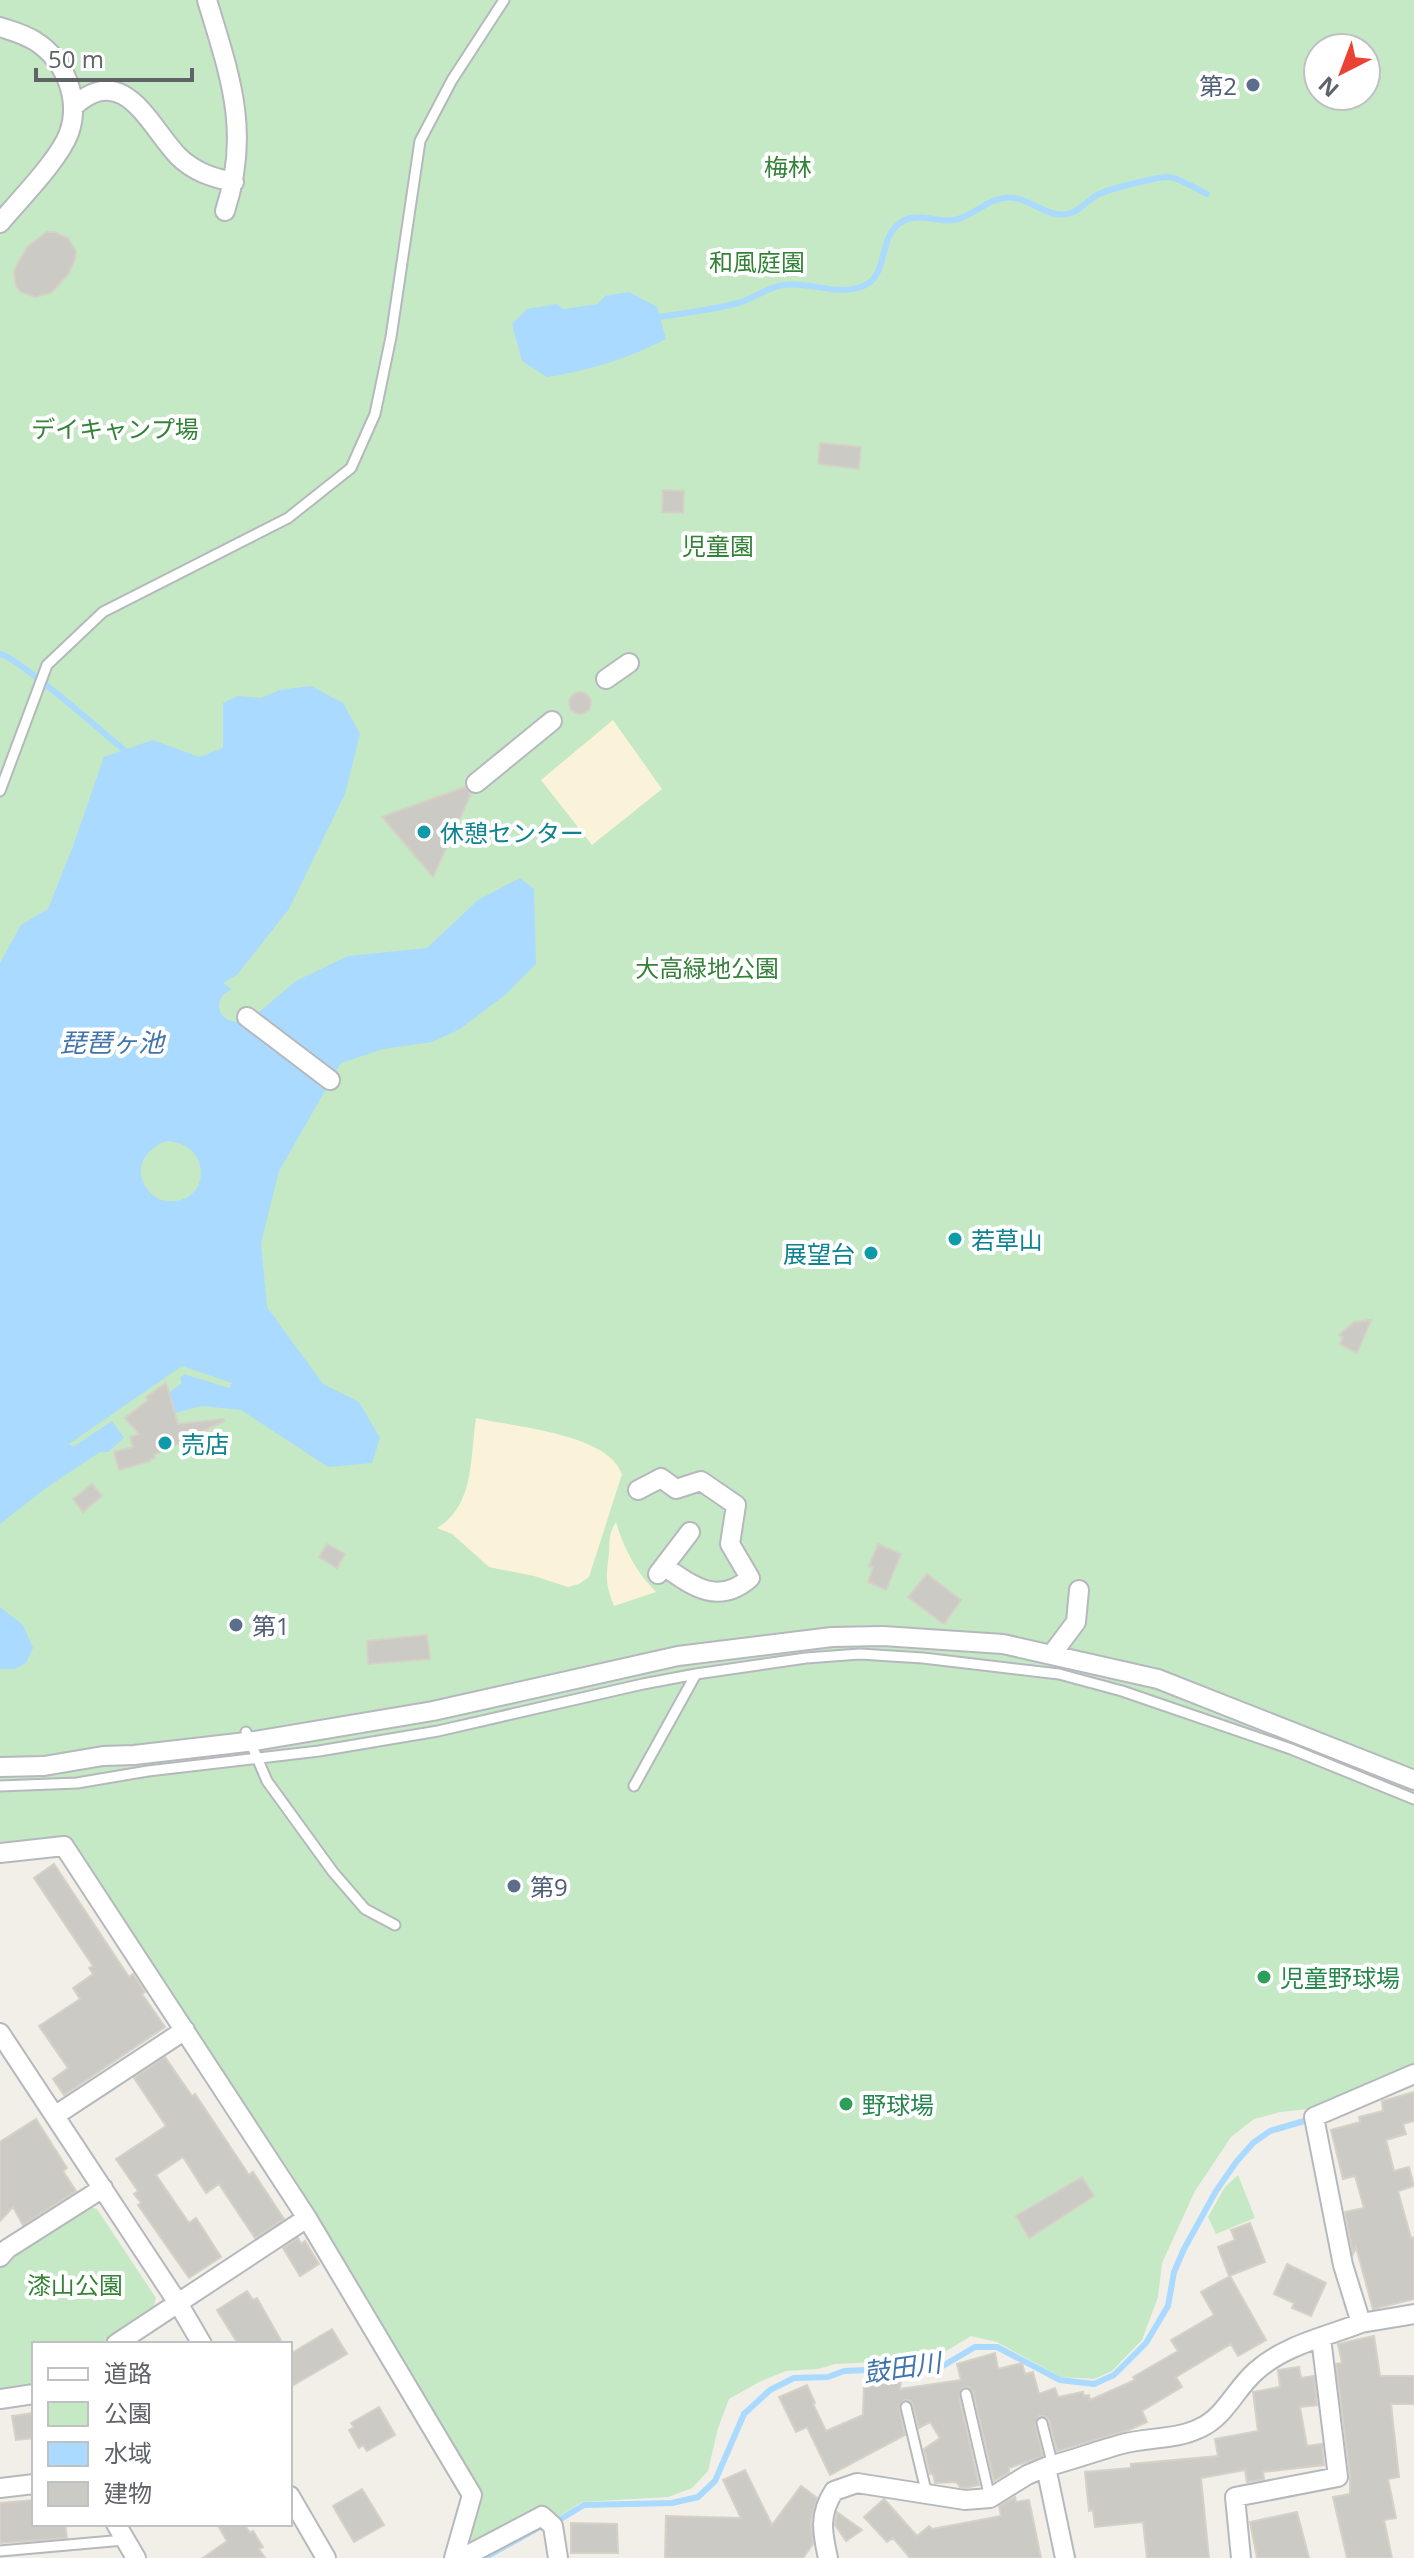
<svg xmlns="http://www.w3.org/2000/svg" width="1414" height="2558" viewBox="0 0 1414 2558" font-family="'Open Sans','Noto Sans JP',sans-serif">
<rect width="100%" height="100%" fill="#f1efe8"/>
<!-- green -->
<path fill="#c5e8c5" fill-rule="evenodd" d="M0 0H1414V2064L1319 2108 1280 2112 1254 2119 1231 2137 1195 2191 1162 2263 1158 2297 1142 2340 1112 2371 1094 2379 1061 2377 997 2342 971 2336 933 2359 835 2364 818 2369 786 2371 759 2382 729 2399 718 2428 708 2471 692 2488 668 2497 582 2502 556 2518 476 2545 467 2538 481 2495 292 2175 69 1837 0 1844ZM1318 48H1366V96H1318Z
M1238 2175 1255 2218 1216 2234 1208 2217 1225 2187Z
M87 2206 97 2209 156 2298 153 2308 99 2344H34V2385L0 2390V2266L11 2254Z"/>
<!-- sand -->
<path fill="#fbf3d9" d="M613 720 662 789 592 845 541 780Z
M476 1418C513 1427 607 1433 622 1474L589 1577 579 1584 568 1587 534 1576 489 1567 452 1534 437 1528C475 1506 470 1456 476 1418Z
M616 1522C624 1549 636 1572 656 1592L614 1606C605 1583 606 1577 609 1554 610 1539 608 1535 616 1522Z"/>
<!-- water -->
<path fill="#aadaff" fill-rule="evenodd" d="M629 292 657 307 666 339C627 359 590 370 547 377L522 361 512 324 527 309 557 304 563 309 598 304 605 296Z
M311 686 343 703 360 734 345 794 289 909 237 975 223 983 232 989C212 998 216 1020 237 1022L249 1013 251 1008 258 1013 296 981 348 956 427 948 478 900 520 878 534 889 536 964 505 995 460 1029 432 1042 383 1049 341 1063 279 1171 261 1243 267 1307 323 1384 359 1402 380 1438 372 1463 328 1467 241 1410 202 1406 159 1417 152 1405 182 1383 180 1378 184 1374 229 1388 232 1383 182 1366 69 1444 73 1447 112 1421 124 1438 108 1452H100L46 1488 0 1524V963L21 925 48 909 73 846 104 757 153 740 199 757 223 748V703L238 696 261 698 280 690ZM167 1141C214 1144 210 1204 169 1201 158 1201 149 1194 144 1184 134 1164 149 1147 167 1141Z
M0 1607 23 1625 33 1648 26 1663 15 1669H0Z"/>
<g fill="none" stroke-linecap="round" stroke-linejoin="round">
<!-- stream -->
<path stroke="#aadaff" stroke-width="6" d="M659 317C685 313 712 310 738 303 753 299 766 288 783 285 809 281 836 296 861 287 890 277 877 239 900 223 917 211 936 223 954 220 976 216 990 194 1015 198 1032 201 1050 218 1067 214 1079 212 1087 201 1097 195 1106 190 1159 176 1168 177 1180 178 1196 189 1207 194
M0 654C16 656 105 734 124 750
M559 2520 584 2505 672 2503 698 2497 715 2481 744 2414 770 2390 794 2378 828 2377 844 2371 941 2367 975 2347H997L1060 2380 1094 2384 1114 2375 1146 2343 1168 2306 1174 2272 1184 2249 1216 2191 1237 2161 1253 2143 1270 2131 1304 2121
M484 2558 540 2527"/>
</g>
<!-- building -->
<path fill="#cccac5" stroke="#d6d1c6" stroke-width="2" d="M47 232H54L68 238 76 251 75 259 69 273 56 288 50 293 35 297 21 292 16 286 14 271 27 247Z
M820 443 861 447 859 469 818 464Z
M663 490 684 491 683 513 662 512Z
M569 703a11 11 0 1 1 22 0a11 11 0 1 1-22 0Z
M465 787 471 794 433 877 382 817Z
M1371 1320 1357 1353 1340 1344 1343 1337 1339 1335 1354 1322Z
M166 1383 178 1424 223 1419 224 1421 154 1455 155 1458 150 1459V1461L119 1470 114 1452 133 1447 130 1437 139 1434 125 1418 148 1400 146 1397Z
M92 1484 102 1496 83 1512 73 1499Z
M327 1544 345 1554 337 1568 319 1557Z
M878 1544 901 1554 886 1590 868 1582 873 1567 869 1566Z
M927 1574 961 1600 944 1624 908 1597Z
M427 1635 430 1659 368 1664 367 1641Z
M54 1864 129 1977 133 1974 145 1992 142 1994 165 2027 64 2095 53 2079 68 2068 39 2026 80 1999 73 1988 93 1974 89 1968 93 1966 34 1878Z
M165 2057 192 2096 195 2094 249 2175 253 2172 284 2219 255 2238 219 2184 206 2193 183 2157 156 2175 189 2223 196 2218 221 2257 189 2278 138 2205 141 2203 134 2194 138 2191 116 2159 166 2126 134 2078Z
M1414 2092V2121L1403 2124 1406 2134 1386 2140 1394 2171 1409 2167 1414 2186 1398 2191 1411 2238 1414 2237V2299L1373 2309 1356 2247 1353 2254 1345 2212 1364 2208 1355 2176 1343 2179 1331 2130 1360 2122 1359 2117 1383 2111 1382 2101Z
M36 2119 67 2168 63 2171 76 2191 23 2225 13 2207 0 2221V2142Z
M1082 2177 1094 2196 1029 2238 1016 2216Z
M1250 2223 1265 2262 1229 2276 1218 2247 1235 2240 1231 2230Z
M298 2238 301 2244 305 2241 319 2264 300 2276 283 2248Z
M1287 2264 1326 2283 1311 2316 1292 2308 1294 2303 1274 2294Z
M1230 2276 1266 2340 1238 2356 1231 2344 1176 2377 1182 2387 1142 2411 1147 2422 1129 2430 1057 2451 1049 2420 1045 2416H1039L1035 2424 1043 2456 1009 2468V2472L994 2481 973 2392 969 2387 962 2388 959 2396 979 2485 965 2488 960 2487 956 2482 935 2483 933 2474H930L924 2449 940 2438 930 2422 919 2428 913 2405 909 2400H904L899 2406 905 2435 830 2475 807 2427 796 2432 779 2397 807 2385 815 2403 813 2404 826 2431 863 2415 864 2386 868 2387V2378L901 2379 900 2389 961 2380 957 2364 995 2353 998 2369 1022 2363 1025 2374 1033 2372 1039 2394 1055 2388 1058 2397 1083 2392 1084 2396 1089 2395 1090 2400 1135 2380 1133 2377 1178 2351 1171 2340 1214 2315 1201 2292Z
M247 2291 253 2300 257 2298 283 2344H238L217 2310Z
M332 2329 347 2354 290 2387V2354Z
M1374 2336 1380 2376H1414V2404H1391L1399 2477 1388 2479 1396 2518 1384 2520 1392 2558H1347L1333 2497 1350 2494V2476L1336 2364 1342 2363 1338 2344Z
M1299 2367 1301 2378 1314 2376 1317 2405 1300 2407 1307 2446 1322 2444 1324 2465 1263 2472 1264 2479 1247 2482 1245 2470 1201 2478 1209 2558H1147L1143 2522 1095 2527 1093 2510 1089 2511 1085 2472 1131 2468V2464L1218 2456 1215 2439 1258 2431 1253 2392 1280 2387 1278 2370Z
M379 2407 395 2435 367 2451 363 2445 359 2448 349 2430 354 2427 351 2423Z
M34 2413V2438L16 2440 12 2416Z
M745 2470 772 2525 801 2486 817 2498 811 2522 813 2544 803 2558H665L666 2516 741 2518 723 2480Z
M362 2489 384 2525 354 2542 333 2506Z
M1015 2497 1016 2502 1029 2500 1041 2558H910L893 2538 887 2542 864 2517 884 2499 917 2536 929 2526 932 2529 1001 2516 999 2506Z
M34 2500V2524H65L67 2538 0 2543V2503Z
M837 2512 862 2530 846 2541 835 2525Z
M1297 2512 1309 2558H1257L1250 2522Z
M571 2523 617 2524 618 2553H571Z
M217 2524H244L250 2533 253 2531 263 2547 259 2549 265 2558H203L227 2541Z"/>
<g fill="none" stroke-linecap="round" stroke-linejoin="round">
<defs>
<path id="lane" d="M0 791 47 665 103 612 288 518 351 468 375 414 391 337 420 141 452 80 504 0
M246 1732 267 1781 333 1872 365 1909 395 1925
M0 1786 77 1783 148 1771 319 1751 438 1731 643 1684 696 1674 806 1658 860 1654 923 1658 1059 1674 1122 1691 1291 1749 1414 1799
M634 1786 696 1674
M966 2394 990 2498
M906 2407 927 2495
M1042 2423 1053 2466
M0 2551 124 2540"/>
<path id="street" d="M207 0C230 76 251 132 225 211
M0 27C12 31 24 34 35 41 65 60 81 99 69 133 59 160 19 200 0 223
M73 107C124 60 149 126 178 156 194 172 213 178 234 182
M606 679 629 663
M476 783 552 721
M247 1017 330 1080
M638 1490 661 1478 676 1489 701 1481 736 1505 730 1544 750 1578C718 1606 692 1586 664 1566
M658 1574 690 1532
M1052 1654 1076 1622 1079 1590
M0 1767 44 1766 103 1756 134 1755 255 1741 433 1711 678 1656 832 1637 883 1636 1003 1644 1158 1679 1414 1780
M0 1853 64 1846 307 2218 472 2495 454 2558
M0 2033 178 2303 307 2218
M1414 2074 1314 2117 1343 2265 1361 2323 1414 2314
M56 2115 185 2030
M0 2257 7 2249 103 2188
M116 2344 178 2303 202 2344
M0 2399 34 2394
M0 2488 34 2484
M290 2496 326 2558
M116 2524 136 2558
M462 2558 542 2516 553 2526 558 2558
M828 2558C822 2532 819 2514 834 2491L857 2483 965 2500 990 2498 1027 2475 1046 2467
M1065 2558 1046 2467C1072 2460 1097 2451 1122 2444 1148 2437 1176 2440 1200 2428 1225 2417 1236 2388 1256 2371 1285 2345 1325 2337 1361 2323
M1241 2558 1235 2497 1338 2477 1321 2338"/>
</defs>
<!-- lane casing -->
<use href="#lane" stroke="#b5b8bc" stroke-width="13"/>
<!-- street casing -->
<use href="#street" stroke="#b5b8bc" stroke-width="22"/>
<!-- lane -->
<use href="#lane" stroke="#fff" stroke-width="9"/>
<!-- street -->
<use href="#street" stroke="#fff" stroke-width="18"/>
</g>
<!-- markers -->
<g fill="#5c6f8a" stroke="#fff" stroke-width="3">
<circle cx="1253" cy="85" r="8"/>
<circle cx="236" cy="1625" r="8"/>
<circle cx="514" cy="1886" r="8"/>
</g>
<g fill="#0f9aa8" stroke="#fff" stroke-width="3">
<circle cx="424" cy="832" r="8"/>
<circle cx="955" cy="1239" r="8"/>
<circle cx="871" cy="1253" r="8"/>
<circle cx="165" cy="1443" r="8"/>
</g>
<g fill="#2e9e5b" stroke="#fff" stroke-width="3">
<circle cx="1264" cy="1977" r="8"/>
<circle cx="846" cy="2104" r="8"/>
</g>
<g text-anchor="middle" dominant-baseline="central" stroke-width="8" stroke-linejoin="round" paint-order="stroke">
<!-- service labels -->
<g font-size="24" fill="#4e5e75" stroke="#fff" text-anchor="start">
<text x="1237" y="85" text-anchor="end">第2</text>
<text x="252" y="1625">第1</text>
<text x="530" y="1886">第9</text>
</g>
<!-- park labels -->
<g font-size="24" fill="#348238" stroke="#fff">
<text x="788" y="166">梅林</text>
<text x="757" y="261">和風庭園</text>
<text x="115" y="428">デイキャンプ場</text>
<text x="718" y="545">児童園</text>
<text x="707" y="967">大高緑地公園</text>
<text x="75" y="2284">漆山公園</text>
</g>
<!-- culture labels -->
<g font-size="24" fill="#0d838f" stroke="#fff" text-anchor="start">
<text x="440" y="832">休憩センター</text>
<text x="971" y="1239">若草山</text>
<text x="855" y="1253" text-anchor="end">展望台</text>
<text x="181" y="1443">売店</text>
</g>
<!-- leisure labels -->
<g font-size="24" fill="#27864d" stroke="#fff" text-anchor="start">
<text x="1280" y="1977">児童野球場</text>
<text x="862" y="2104">野球場</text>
</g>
<!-- water labels -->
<g font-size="26" font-style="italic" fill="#4174aa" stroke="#fff">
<text x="112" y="1042">琵琶ヶ池</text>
<text transform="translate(902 2367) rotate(-8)">鼓田川</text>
</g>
</g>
<!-- legend -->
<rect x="32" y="2342" width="260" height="184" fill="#ffffff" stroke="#bfc1c3" stroke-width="2"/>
<rect x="48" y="2368" width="40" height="12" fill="#ffffff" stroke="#bfc1c3" stroke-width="2"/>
<text x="104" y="2382" font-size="24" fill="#5f6368">道路</text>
<rect x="48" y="2402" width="40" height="24" fill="#c5e8c5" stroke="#bfc1c3" stroke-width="2"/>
<text x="104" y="2422" font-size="24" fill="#5f6368">公園</text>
<rect x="48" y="2442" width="40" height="24" fill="#aadaff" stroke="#bfc1c3" stroke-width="2"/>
<text x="104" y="2462" font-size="24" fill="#5f6368">水域</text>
<rect x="48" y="2482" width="40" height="24" fill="#cccac5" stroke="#bfc1c3" stroke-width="2"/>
<text x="104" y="2502" font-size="24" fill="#5f6368">建物</text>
<!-- north arrow -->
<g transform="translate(1342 72) rotate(222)"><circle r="38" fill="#ffffff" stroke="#bfc1c3" stroke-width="2"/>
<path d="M0-6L14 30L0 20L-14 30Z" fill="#ea4335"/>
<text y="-12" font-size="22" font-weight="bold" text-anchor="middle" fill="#5f6368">N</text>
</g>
<!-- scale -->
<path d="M36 68v12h156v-12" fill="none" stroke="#5f6368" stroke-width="4"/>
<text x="48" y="68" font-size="24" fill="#5f6368" stroke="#ffffff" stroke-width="6" paint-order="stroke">50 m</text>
</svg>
